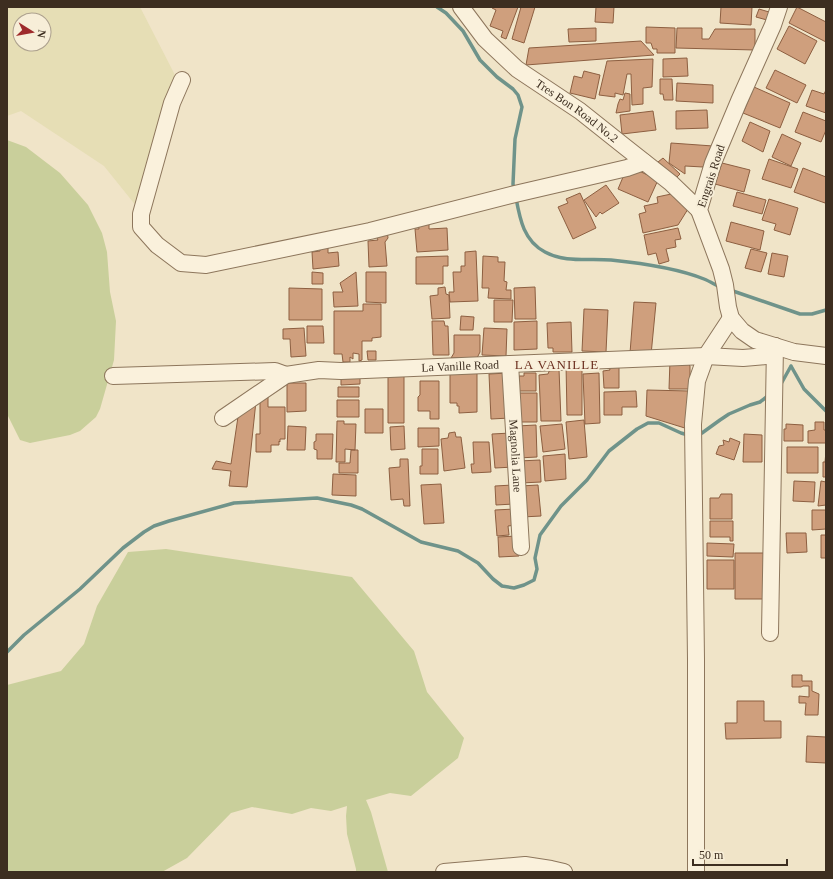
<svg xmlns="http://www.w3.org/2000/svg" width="833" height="879" viewBox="0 0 833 879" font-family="Georgia,serif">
<rect width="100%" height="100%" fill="#f0e4c8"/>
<!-- farmland -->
<path fill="#e6deb5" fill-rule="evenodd" d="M7 7H140L176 77 145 217 104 166 21 111 7 116ZM20 20H44V44H20Z"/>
<!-- green -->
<path fill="#c9cf9b" d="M7 140 26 147 60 173 88 205 102 233 107 252 110 292 116 321 114 360 100 409 96 417 80 431 70 435 30 443 20 440 7 414Z
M166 549 352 577 414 651 427 692 464 738 458 758 411 796 390 793 366 800 371 812 388 872H356V869L347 834 346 816 347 806 331 811 311 808 292 814 252 807 231 813 187 858 162 872H7V685L61 671 84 644 97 606 128 552Z"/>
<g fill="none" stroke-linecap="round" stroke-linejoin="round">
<!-- stream -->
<path stroke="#6f938a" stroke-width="3.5" d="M437 7 446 13 463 31 480 60 497 77 513 89 518 95 522 107 515 139 513 184 514 190
M516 198C520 220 524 241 545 252 565 263 589 258 611 260 640 263 677 268 704 279 709 281 714 284 720 287
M730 290 800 314H812L826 310
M791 366 804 389 826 411
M781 384 791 366
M698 434 702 433 720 420 729 414 750 405 760 402 769 395
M7 652 24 635 80 589 123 548 144 532 154 526 169 521 234 503 317 498 351 505 362 509 421 542 458 551 478 563 493 579 502 586 514 588 524 585 534 580 537 569 535 558 540 535 561 506 587 480 609 451 637 429 648 423H659L681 433 688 435"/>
</g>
<!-- building -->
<path fill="#cf9f7d" stroke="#8d5f41" d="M493 7H518L506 39 501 37 503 31 490 26 496 10 492 8Z
M521 7H535L524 43 512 39Z
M596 7H614L613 23 595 22Z
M721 7H752L751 25 720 23Z
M797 7 826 22V42L789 23Z
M759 9 769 12 767 20 756 17Z
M789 26 817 41 805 64 777 49Z
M646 27 675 28V53H657V49H653L651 43H646Z
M596 28V41L569 42 568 29Z
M677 28H702V39H709L715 29H755V50L676 48Z
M641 41 654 55 526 65 529 48Z
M687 58 688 76 663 77V59Z
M653 59 652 87 643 88V104L632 105 631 74H627L623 95 615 93V97L599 95 607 61Z
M775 70 806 85 797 103 766 88Z
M584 71 600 75 595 99 570 93 574 76 582 78Z
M660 79H672L673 100H664L663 94H660Z
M677 83 713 85V103L676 101Z
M754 87 790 103 780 128 743 113Z
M812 90 824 94 826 90V113L806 106Z
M625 93 630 94V111L616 113 618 104 620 99 623 100Z
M707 110 708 128 676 129V111Z
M653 111 656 130 622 134 620 115Z
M803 112 826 121V130L821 142 795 132Z
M750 122 770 131 763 152 742 141Z
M782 134 801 143 791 166 772 157Z
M671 143 713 146 703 167 685 166V174L669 163Z
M663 158 680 174 676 178 658 162Z
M769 159 798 169 791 188 762 179Z
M722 163 750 170 744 192 715 184Z
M803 168 826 177V200L825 203 794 192Z
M626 170H637L658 180 648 202 618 189Z
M606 185 619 203 602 214 600 212 596 217 584 200Z
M737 192 766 200 762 214 733 206Z
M580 193 596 228 573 239 558 207 568 203 566 199Z
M676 193 688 209 678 225 643 233 639 214 646 212 644 206 658 203 657 197Z
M769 199 798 208 790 235 774 230 776 224 762 220Z
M731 222 764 231 760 250 726 241Z
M429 223V229L447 228 448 250 417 252 415 229H419L418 224Z
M678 228 681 239 675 240 676 247 666 249 669 261 659 264 656 253 648 255 644 235Z
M387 230 388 238 385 242 387 266 369 267 368 241 378 240 375 234Z
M328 247V253L338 252 339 266 313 269 312 252 320 251V248Z
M751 249 767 253 761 272 745 268Z
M476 251 478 301 450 302 449 292H454L453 272H461V266H465V252Z
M772 253 788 256 784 277 768 274Z
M448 256V266H443V284H416V257Z
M483 256 498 257V262H505L504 281 507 282 506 290H511V299L488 298 489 288H482Z
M312 272 323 273V284H312Z
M356 272 358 306 334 307 333 292H343L340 283Z
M366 272H386V303L366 302Z
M445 287 446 294 449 295 450 318 432 319 430 296 438 295V288Z
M535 287 536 319H515L514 288Z
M289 288 322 289V320H289Z
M494 300H513L512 322H494Z
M634 302 656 303 651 355 630 353Z
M363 304H381V337L372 338V341H362V360L359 361V354L353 353V359L350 357V362H343L342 354H334V311H363Z
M584 309 608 310 606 352 582 351Z
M461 316 474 317 473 330H460Z
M432 321H444L445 326H448L449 355H433Z
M537 321V349L514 350V322Z
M571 322 572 352H553V348H548L547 323Z
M307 326H323L324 343H307Z
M304 328 306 356 291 357 290 339H283V329Z
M484 328 507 329 506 356 482 355Z
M454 335H480V352L477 358H451L454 353Z
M367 351H376V360H368Z
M670 360H685L690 366V389H669Z
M566 364H582V415H567Z
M619 365V388H604L603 371 610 370 609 366Z
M450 367H477V412L459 413V406H457V403H450Z
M550 369H559L561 421H541L539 375 548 374Z
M341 372H360V384L341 385Z
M508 373 510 418 491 419 489 374Z
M524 373H536V391H519V376H524Z
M599 373 600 423 585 424 583 374Z
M388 374H404V423H388Z
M420 381H439V419H430V411H418V397L420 395Z
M287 383H306V411L287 412Z
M338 387H359V397H338Z
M647 390 689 391 688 429 646 416Z
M636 391 637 407H622V415H604V392Z
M516 393H537V422H516Z
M260 396H268V407H285V439H280V442L279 441V445H271V452H256V434H260Z
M337 400H359V417H337Z
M256 401 247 487 229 486 231 471 212 469 216 461 231 464 239 410Z
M365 409H383V433H365Z
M584 420 587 457 569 459 566 422Z
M337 421H344V424H356L355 450 345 449V462H336Z
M815 422H824V430H826V443H808V431L815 430Z
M562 424 565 449 543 452 540 426Z
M786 424 803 425V441H784V429H786Z
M536 425 537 457 518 458 517 426Z
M288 426 306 427 305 450H287Z
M404 426 405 449 391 450 390 427Z
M418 428H439V446L418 447Z
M455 432 456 437H461L465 468 444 471 441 439 448 438 449 433Z
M511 433 514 467 495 468 492 434Z
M316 434H333L332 459H317V450L314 449V442L316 441Z
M744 434 762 435V462H743Z
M730 438 740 442 734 460 716 454 719 446 724 445 723 440 729 442Z
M473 442H489L491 472 472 473 471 464H474Z
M787 447H818V473H787Z
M422 449H438V474H420V466H422Z
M351 450H358V473H339V463H350Z
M826 451V477H823V462H825Z
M565 454 566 479 545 481 543 456Z
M400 459H408L410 506H404L403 499 391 500 389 468 400 467Z
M540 460 541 482 521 483 519 461Z
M333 474 356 475V496L332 495Z
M794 481 815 482 814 502 793 501Z
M821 481 826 482V505L818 506Z
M441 484 444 523 424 524 421 485Z
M513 485 514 504 496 505 495 486Z
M538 485 541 516 522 517 520 486Z
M721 494H732V519H710V498H719Z
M515 509 516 525 508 526 509 535 497 536 495 510Z
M812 510H826V529L812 530Z
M710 521H733V541H730V537H710Z
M786 533H806L807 552 787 553Z
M821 535H826V558H821Z
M517 536 519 556 499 557 498 537Z
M707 543 734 544 733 557 707 556Z
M735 553H765V599H735Z
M707 560H734V589H707Z
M792 675H802V681H812V691L819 694 818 715H805L806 703H799V696L809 697V686H803L801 687H792Z
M737 701H764V721H781V738L726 739 725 723H737Z
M807 736 826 737V763L806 762Z"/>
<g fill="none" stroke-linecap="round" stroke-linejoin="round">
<defs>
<g id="minor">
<path id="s1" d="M461 7 485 39 517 69 580 111 624 146 671 183 699 210"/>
<path d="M779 7 773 25 739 101 713 163 699 210 721 269 725 285 728 307 731 318 742 331 755 340 794 352 826 356"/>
<path d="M182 80 172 103 141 214V227L157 245 181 263 206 265 370 231 515 194 627 168 644 162"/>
<path id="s2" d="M510 364 521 547"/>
<path d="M113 376 275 371 286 375"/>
<path id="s3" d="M223 418 286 375 319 370 341 371 510 364 706 356 743 358 766 356 775 346"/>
<path d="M770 633 775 346"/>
<path d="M444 872 525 865 551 869 564 872"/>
<path d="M696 872V659L693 424 697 381 706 356 731 318"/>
</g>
</defs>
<!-- minor casing -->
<use href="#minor" stroke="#8d765c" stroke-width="18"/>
<!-- minor -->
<use href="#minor" stroke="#faf1dc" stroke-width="16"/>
</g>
<g text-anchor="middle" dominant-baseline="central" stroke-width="4" stroke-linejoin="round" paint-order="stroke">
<!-- street labels -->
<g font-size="12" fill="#3d2e20" stroke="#f7eed8">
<text stroke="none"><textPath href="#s1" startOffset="157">Tres Bon Road No.2</textPath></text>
<text transform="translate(711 176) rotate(-72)">Engrais Road</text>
<text stroke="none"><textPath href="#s3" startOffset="251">La Vanille Road</textPath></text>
<text stroke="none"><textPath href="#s2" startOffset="92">Magnolia Lane</textPath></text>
</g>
<!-- neighbourhood labels -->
<g font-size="13" letter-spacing="1" fill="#6b2e1e" stroke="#f7eed8">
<text x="557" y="364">LA VANILLE</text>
</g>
</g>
<!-- border -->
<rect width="833" height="879" fill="none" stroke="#3d2e20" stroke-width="16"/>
<!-- north arrow -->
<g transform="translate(32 32) rotate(101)"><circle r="19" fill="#f7eed8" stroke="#ada18e"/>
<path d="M0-3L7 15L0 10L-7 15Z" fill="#9e2a2b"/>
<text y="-6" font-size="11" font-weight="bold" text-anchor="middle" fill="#3d2e20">N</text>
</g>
<!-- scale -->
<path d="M693 859v6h94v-6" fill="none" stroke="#3d2e20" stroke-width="2"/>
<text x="699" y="859" font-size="12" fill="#3d2e20" stroke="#f7eed8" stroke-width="3" paint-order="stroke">50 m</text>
</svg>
